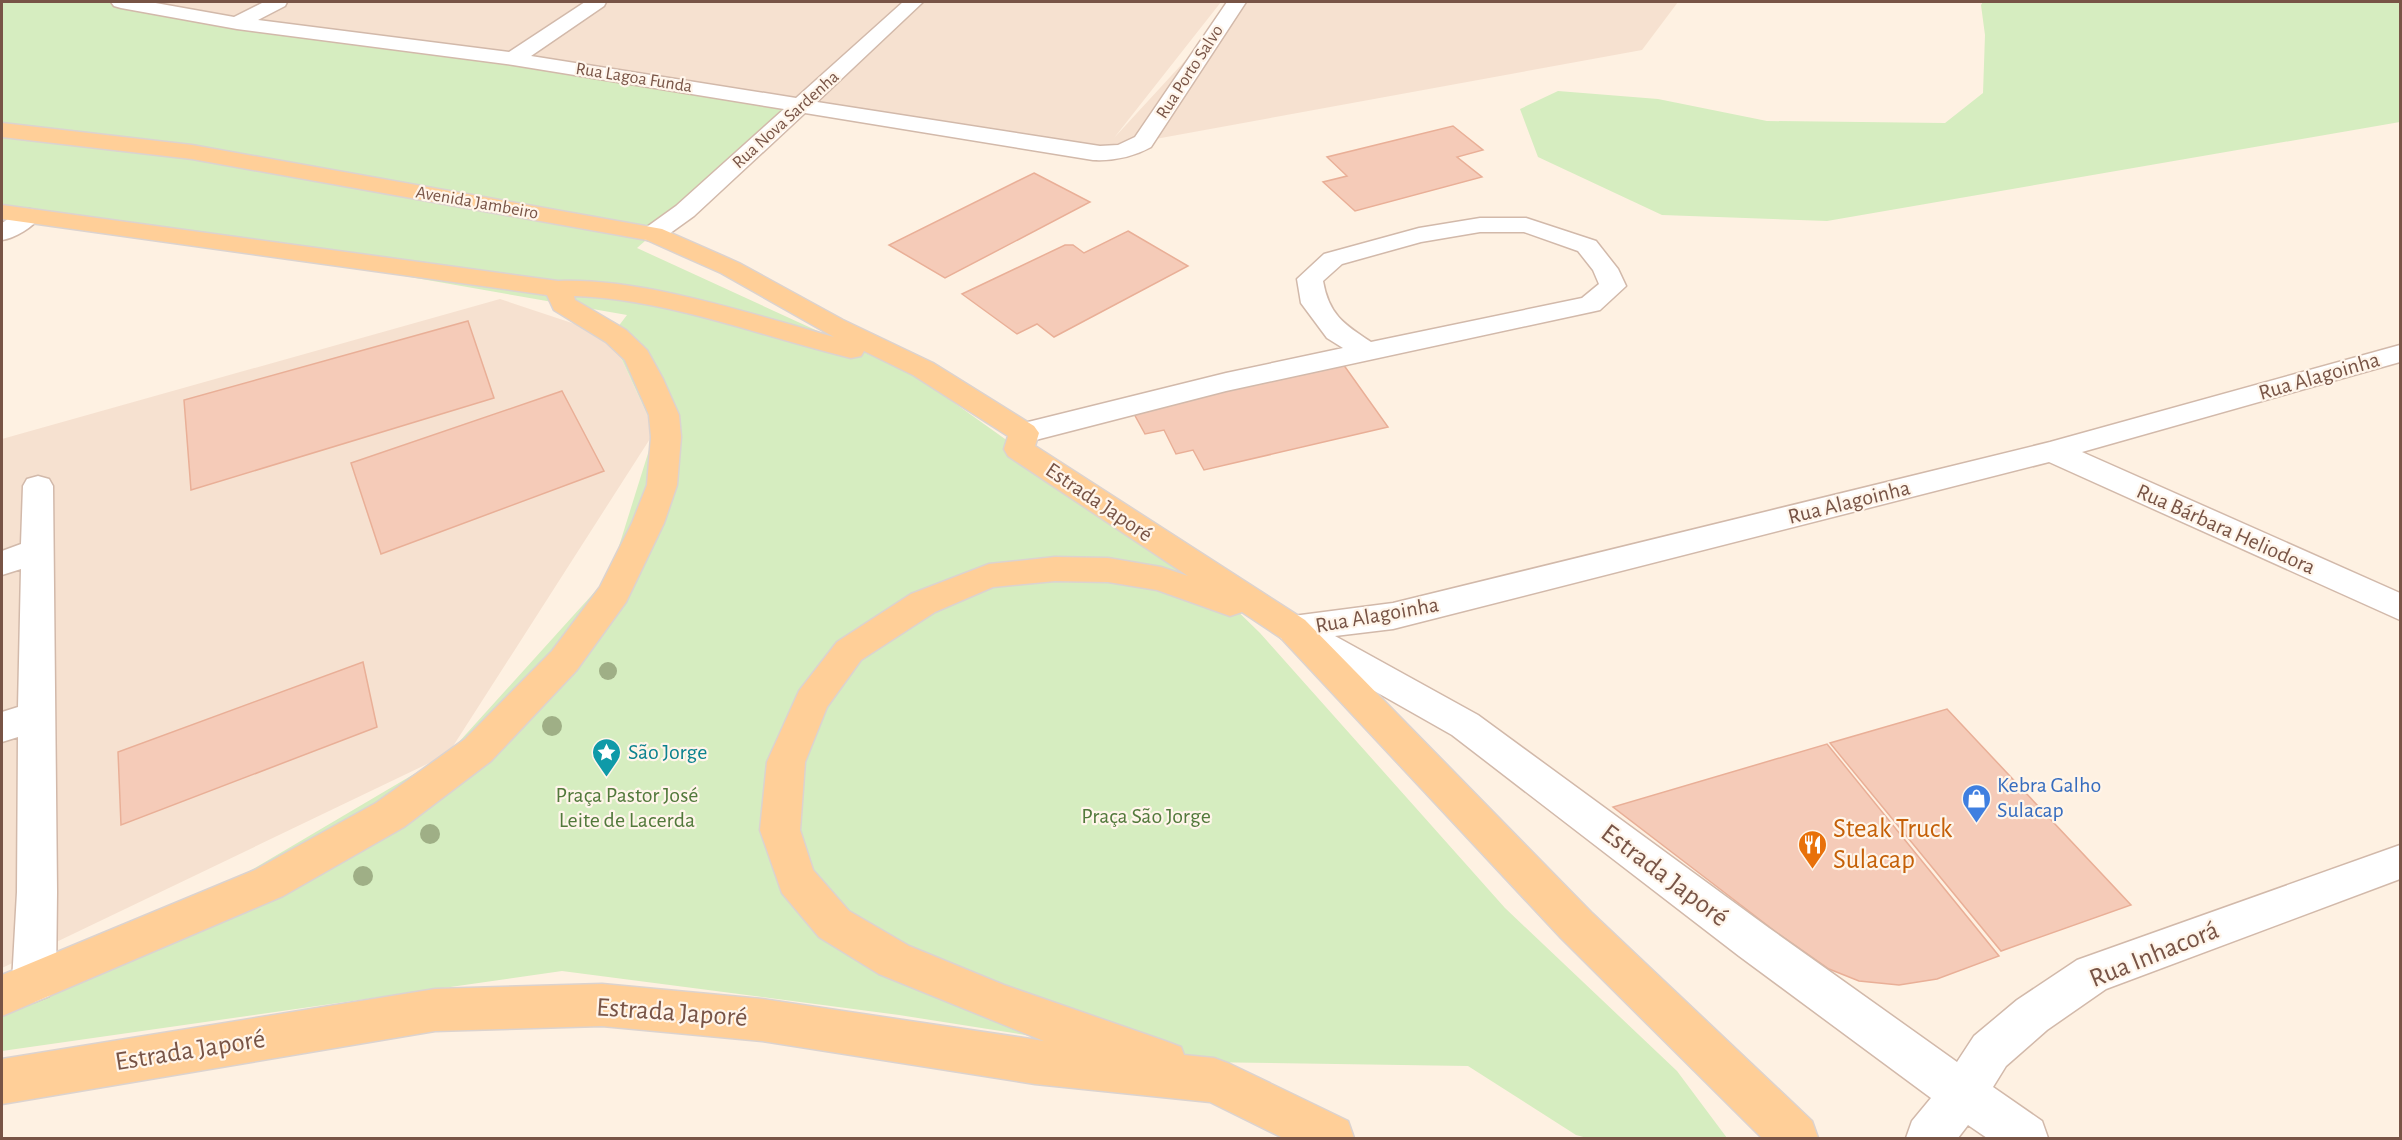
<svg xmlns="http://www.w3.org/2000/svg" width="2402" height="1140" viewBox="0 0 2402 1140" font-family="'Alegreya Sans',sans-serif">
<rect width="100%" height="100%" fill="#fef1e2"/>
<!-- residential -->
<path fill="#f6e1d0" d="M108 2H1221L1114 138 1239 2H1678L1642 50 1106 148 237 23Z
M500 299 611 336 655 431 448 754 2 968V439Z"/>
<!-- green -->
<path fill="#d6edc0" d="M2 2H108L237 23 801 103 637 248 918 377 1019 449 1181 556 1260 633 1505 908 1677 1071 1727 1138H1587L1576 1135 1468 1066 1196 1062 899 1015 562 971 2 1051V1017L448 754 610 575 655 431 611 336 627 315 33 211 2 208Z
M1983 2H2400V122L1827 221 1662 215 1538 157 1520 109 1558 91 1658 99 1767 121 1945 123 1983 93 1985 35 1981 5Z"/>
<!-- building -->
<path fill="#f5cbb8" stroke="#e9af97" stroke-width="1.5" d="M1453 126 1483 150 1457 157 1482 177 1355 211 1323 182 1347 176 1327 157Z
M1034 173 1090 202 945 278 889 245Z
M1128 231 1188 266 1054 337 1037 324 1017 334 962 294 1065 245H1073L1084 253Z
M468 321 494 398 191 490 184 400Z
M1343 364 1388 427 1204 470 1193 450 1176 454 1164 430 1145 434 1133 412Z
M562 391 604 471 381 554 351 463Z
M363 662 377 727 121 825 118 752Z
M1947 709 2131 905 2001 951 1830 743Z
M1827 744 1999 956 1937 979 1899 985 1859 981 1829 969 1776 932 1613 807Z"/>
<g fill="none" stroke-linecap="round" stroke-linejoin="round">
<defs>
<path id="street" d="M111 2H150L234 17 264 2H287L285 6 258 20 509 52 585 2H606L604 6 531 56 796 98 903 2H923L817 102 1100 146 1118 145 1135 137 1227 2H1246L1151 147C1133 157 1114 161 1093 160L805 113 694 216 662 239 653 241 644 239 641 234 644 229 676 206 784 109 513 65 237 29 121 8 114 6Z
M29 209 38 211 41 216C33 227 15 238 2 240V223L20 211Z
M1480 218H1526L1596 241 1618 269 1626 286 1600 310 1591 312 1226 391 1024 443 1014 440 1009 433 1014 426 1024 423 1226 373 1343 348 1327 338 1301 303 1297 279 1324 254 1419 228ZM1480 232H1524L1578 251 1593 270 1599 284 1582 298 1371 342C1344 324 1329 315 1323 281L1342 264 1421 242Z
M2400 345V362L2082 452 2400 593V620L2049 462 1393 629 1335 636 1478 715 1769 928 1957 1062 1974 1036 2017 1000 2077 960 2400 845V879L2106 989 2047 1030 2006 1066 1993 1087 2042 1121 2048 1138H1987L1968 1125 1958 1138H1906L1912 1121 1931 1098 1739 956 1452 735 1281 638 1276 629 1281 620 1293 616 1393 603 2050 442Z
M38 476 49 479 53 486 57 892 56 982 49 996 34 1002 19 996 12 982 17 892 18 737 2 742V712L18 707 21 569 2 575V551L21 544 23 486 27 479Z"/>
<path id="primary" d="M2 123 192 145 662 229 739 263 843 320 933 363 1034 426 1039 433 1035 446 1305 620 1591 912 1812 1121 1818 1138H1762L1561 938 1281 638 1242 612 1230 616 1157 590 1108 582 1055 581 993 587 935 612 861 660 827 707 805 762 800 830 813 870 849 911 909 946 1004 985 1165 1041 1181 1047 1184 1055 1214 1058 1230 1064 1348 1121 1354 1138H1283L1210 1102 1035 1084 762 1041 602 1026 435 1031 2 1104V1059L435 989 602 984 762 999 1044 1041 879 974 819 937 782 893 760 830 767 762 799 691 837 642 911 594 989 564 1055 557 1108 558 1161 567 1188 576 1008 456 1004 449 1008 436 913 375 864 351 861 356 851 358C760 336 668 299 574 296L575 300 626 330 647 350 663 379 679 415 681 437 677 485 664 523 626 602 576 671 491 761 404 827 283 896 2 1016V975L255 870 376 803 465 739 552 651 600 587 632 523 647 485 651 437 649 415 625 360 606 342 554 310 547 295 2 219V205L558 281C644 278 751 314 834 337L721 273 647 240 192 159 2 137Z"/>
</defs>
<!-- street casing -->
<use href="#street" stroke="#d2b9aa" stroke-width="3"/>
<!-- primary casing -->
<use href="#primary" stroke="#dcd3cf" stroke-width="3"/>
<!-- street -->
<use href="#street" fill="#fff" fill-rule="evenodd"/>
<!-- primary -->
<use href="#primary" fill="#ffcf98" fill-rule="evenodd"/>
</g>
<!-- trees -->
<g fill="#9faf86">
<circle cx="608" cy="671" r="9"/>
<circle cx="552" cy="726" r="10"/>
<circle cx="430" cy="834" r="10"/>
<circle cx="363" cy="876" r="10"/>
</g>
<!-- icons -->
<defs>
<symbol id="sight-pin" viewBox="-11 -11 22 30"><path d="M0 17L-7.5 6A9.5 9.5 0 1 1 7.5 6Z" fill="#0f9aa8" stroke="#fff5ea"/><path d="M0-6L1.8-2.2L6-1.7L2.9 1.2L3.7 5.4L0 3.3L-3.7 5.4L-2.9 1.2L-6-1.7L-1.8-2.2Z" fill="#fff"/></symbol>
<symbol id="shop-pin" viewBox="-11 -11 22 30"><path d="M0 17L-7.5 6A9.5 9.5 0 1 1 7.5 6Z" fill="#3f7fe0" stroke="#fff5ea"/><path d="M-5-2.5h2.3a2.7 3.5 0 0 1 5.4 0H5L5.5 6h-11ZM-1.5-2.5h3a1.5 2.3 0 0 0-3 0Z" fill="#fff"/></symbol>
<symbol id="restaurant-pin" viewBox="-11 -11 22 30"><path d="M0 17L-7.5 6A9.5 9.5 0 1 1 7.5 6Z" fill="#e8710a" stroke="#fff5ea"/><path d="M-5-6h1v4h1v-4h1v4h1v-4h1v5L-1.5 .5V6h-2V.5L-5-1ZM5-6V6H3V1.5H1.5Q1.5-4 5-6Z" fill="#fff"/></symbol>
</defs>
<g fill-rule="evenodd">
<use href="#sight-pin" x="590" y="736" width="33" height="45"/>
<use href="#shop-pin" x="1960" y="782" width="33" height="45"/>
<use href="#restaurant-pin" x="1796" y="828" width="33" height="45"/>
</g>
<g text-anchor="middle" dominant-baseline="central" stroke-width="4.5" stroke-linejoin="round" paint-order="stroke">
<!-- far-street labels -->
<g font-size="18" fill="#785446" stroke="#fff5ea">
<text transform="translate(1190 72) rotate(-57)">Rua Porto Salvo</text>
<text transform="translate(634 78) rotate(9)">Rua Lagoa Funda</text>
<text transform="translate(786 120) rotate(-42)">Rua Nova Sardenha</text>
<text transform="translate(477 203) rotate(10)">Avenida Jambeiro</text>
</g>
<!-- street labels -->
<g font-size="22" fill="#785446" stroke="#fff5ea">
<text transform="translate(2319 376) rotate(-16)">Rua Alagoinha</text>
<text transform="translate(1099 502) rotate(34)">Estrada Japoré</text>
<text transform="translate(1849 502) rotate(-14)">Rua Alagoinha</text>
<text transform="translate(2226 529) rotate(24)">Rua Bárbara Heliodora</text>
<text transform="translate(1377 615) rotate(-10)">Rua Alagoinha</text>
</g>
<!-- culture labels -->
<g font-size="22" fill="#0d838f" stroke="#fff5ea" text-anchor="start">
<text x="628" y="752">São Jorge</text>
</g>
<!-- shop labels -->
<g font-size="22" fill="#366cbe" stroke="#fff5ea" text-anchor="start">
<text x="1997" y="785">Kebra Galho<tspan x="1997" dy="25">Sulacap</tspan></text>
</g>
<!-- park labels -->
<g font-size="22" fill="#52793b" stroke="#fff5ea">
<text x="627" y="795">Praça Pastor José<tspan x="627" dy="25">Leite de Lacerda</tspan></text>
<text x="1146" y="816">Praça São Jorge</text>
</g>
<!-- near-food labels -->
<g font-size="27" fill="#c56008" stroke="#fff5ea" text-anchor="start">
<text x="1833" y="828">Steak Truck<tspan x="1833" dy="31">Sulacap</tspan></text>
</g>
<!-- near-street labels -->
<g font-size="27" fill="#785446" stroke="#fff5ea">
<text transform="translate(1665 875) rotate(37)">Estrada Japoré</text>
<text transform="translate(2154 954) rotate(-22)">Rua Inhacorá</text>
<text transform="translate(672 1012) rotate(4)">Estrada Japoré</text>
<text transform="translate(190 1050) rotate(-9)">Estrada Japoré</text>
</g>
</g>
<!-- border -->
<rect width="2402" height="1140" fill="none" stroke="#785446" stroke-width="6"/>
</svg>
